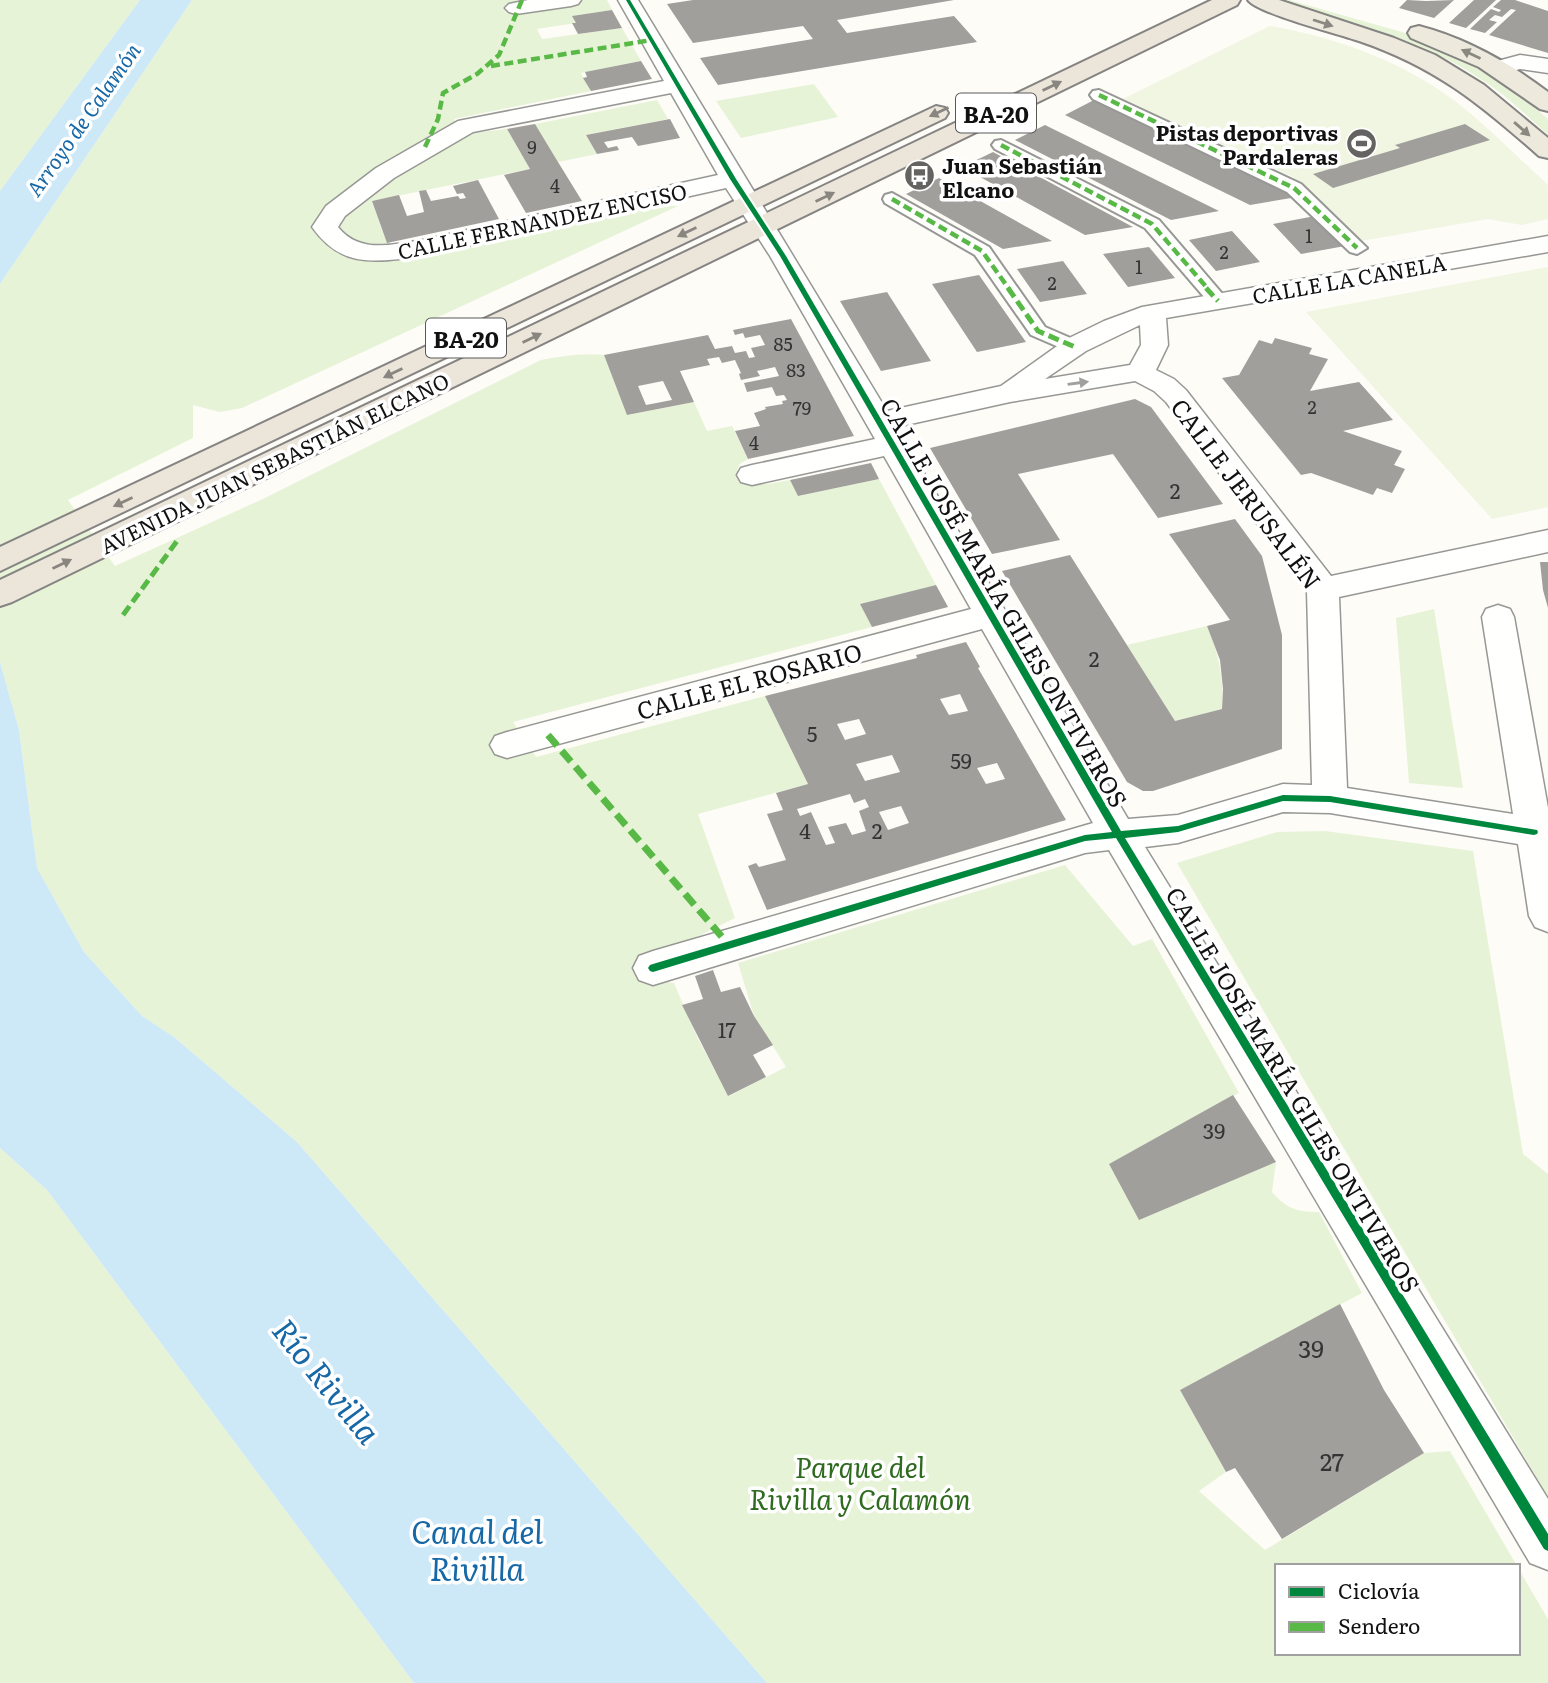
<svg xmlns="http://www.w3.org/2000/svg" width="1548" height="1683" viewBox="0 0 1548 1683" font-family="Literata,serif">
<rect width="100%" height="100%" fill="#fdfcf7"/>
<!-- green -->
<path fill="#e7f3d7" d="M0 0H140L0 191Z
M192 0H607L612 10 573 16 576 23 537 29 542 39 622 28 641 61 581 73 591 91 454 119 462 134 507 129 530 169 372 201C389 247 380 245 429 253L660 206H678L242 408 220 412 193 405V438L68 500 115 566 265 498 541 360C562 356 582 353 604 355L628 415 694 402 707 431 732 426 748 459 740 464 737 470C749 492 770 483 790 480L799 496 879 479 936 585 860 604 872 627 513 722 536 757 765 696 808 784 698 814 735 918 650 960 653 980 674 983 698 1039 729 1096 786 1067 754 1016 738 963 1065 865 1133 946 1152 939 1239 1093 1109 1164 1139 1219 1276 1162 1272 1192C1287 1209 1297 1212 1319 1212L1362 1293 1180 1390 1226 1472 1199 1491 1265 1550 1424 1453 1450 1451 1517 1566H1277V1653H1518V1568L1548 1619V1683H767L297 1142 174 1037 142 1016 84 952 37 868 19 730 0 662V284Z
M1266 0H1289L1409 34 1480 67 1512 88 1548 119V135C1527 116 1506 95 1482 80 1419 37 1339 19 1266 0Z
M814 84 838 117 741 138 716 101Z
M657 100 668 119 586 135 597 154 558 162 535 124Z
M1434 609 1463 788 1409 783 1396 618Z
M1207 626C1219 654 1224 679 1222 709L1175 721 1127 645Z
M1325 831 1473 851 1523 1154 1548 1174V1497L1177 863 1277 832Z
M0 1148 47 1190 414 1683H0Z"/>
<!-- pitch -->
<path fill="#f0f6e1" d="M1270 26C1332 36 1401 61 1452 99 1486 124 1517 157 1548 185V219L1522 225 1488 219 1361 241 1293 177 1123 99Z
M1548 267V507L1492 519 1306 312Z"/>
<!-- water -->
<path fill="#cde8f7" d="M140 0H192L0 284V191Z
M0 662 19 730 37 868 84 952 142 1016 174 1037 297 1142 767 1683H414L47 1190 0 1148Z"/>
<!-- building -->
<path fill="#a19f9c" fill-rule="evenodd" d="M693 0H954L837 20 847 33 954 16 977 42 718 85 700 58 813 39 803 26 693 43 667 4Z
M1407 0 1426 1 1454 0 1434 18 1399 8Z
M1474 0H1496L1466 28 1449 23Z
M1501 0H1515L1548 11V53L1489 35 1516 10 1511 9 1502 17 1495 15 1489 20 1497 22 1485 33 1470 29 1491 9 1499 12 1501 10 1493 7Z
M612 10 622 28 578 34 572 23H576L572 16Z
M641 61 652 79 591 91 583 78 587 77 585 72Z
M1094 100 1297 197 1250 205 1065 115Z
M670 119 680 138 638 146 632 137 604 142 608 148 617 146 619 150 597 154 586 135Z
M535 124 558 162 582 201 526 213 504 175 530 169 507 129Z
M1465 124 1490 140 1333 188 1313 174 1400 148 1395 145Z
M1045 125 1219 211 1171 220 1015 140Z
M993 152 1133 227 1085 235 962 167Z
M939 178 1052 241 1003 249 906 194Z
M478 180 499 219 387 243 372 201 399 195 407 216 424 212 419 191 426 190 431 201 458 196 460 199 466 198 463 193 457 194 453 186Z
M1315 216 1345 246 1301 254 1273 224Z
M1232 231 1260 262 1216 271 1189 240Z
M1149 247 1175 278 1128 287 1103 254Z
M1063 261 1087 294 1040 302 1017 269Z
M979 275 1026 342 977 352 932 284Z
M887 292 931 361 881 371 840 301Z
M791 319 854 436 748 459 735 431 760 426 754 413 766 409 765 407 783 404 782 401 787 400 784 395 776 396 772 387 747 392 744 383 779 376 775 367 757 371 760 376 741 380 739 374 741 373 735 360 722 363 719 357 707 359 710 365 680 371 694 402 627 415 604 355 708 335 715 349 732 346 735 353 746 351 749 358 755 357 751 348 765 345 760 335 745 338 743 333 735 335 733 330ZM663 381 672 400 646 405 638 386Z
M1275 338 1312 348 1309 354 1328 359 1310 391 1359 382 1393 420 1343 431 1402 451 1394 465 1405 469 1392 493 1377 488 1373 495 1311 473 1301 475 1222 378 1239 375 1259 340 1272 344Z
M1135 399 1151 407 1223 504 1158 518 1113 454 1018 474 1060 540 992 554 930 448Z
M871 463 879 479 798 496 790 480Z
M1235 519 1262 556 1282 635V749L1153 791H1143L1127 782 1002 571 1070 555 1175 721 1222 709 1223 689 1220 660 1207 626 1230 620 1169 534Z
M1540 562H1548V608L1543 590Z
M936 585 948 607 872 627 860 604Z
M966 642 980 667 978 668 1066 820 767 910 748 866 756 863 759 867 786 860 767 814 783 810 776 793 808 784 765 696 917 658 916 655ZM960 694 968 711 949 715 940 699ZM859 719 866 734 845 740 837 724ZM892 755 900 772 865 781 856 764ZM997 763 1005 779 986 784 977 768ZM850 794 854 803 865 799 869 807 859 811 866 831 852 835 846 823 828 827 835 843 826 845 811 812 800 816 797 809ZM901 806 909 823 888 830 879 812Z
M713 970 721 992 740 987 754 1016 773 1045 753 1055 766 1077 728 1096 682 1005 703 999 695 976Z
M1233 1095 1276 1162 1139 1220 1109 1164Z
M1340 1304 1384 1390 1424 1453 1282 1539 1235 1468 1226 1472 1180 1390Z"/>
<g fill="none" stroke-linecap="round" stroke-linejoin="round">
<defs>
<path id="pedestrian" d="M1099 90 1301 184 1367 248 1357 254 1350 252 1287 192 1093 99 1090 95 1093 91Z
M1001 140 1159 220 1225 297 1228 301 1225 305H1211L1145 228 995 149 992 145 995 141Z
M892 193 989 247 1045 327 1082 343 1085 347 1082 351H1068L1031 335 975 255 885 203 883 199 885 195Z"/>
<path id="minor" d="M528 0H581L578 4 571 6 516 14 509 12 505 8 509 4Z
M618 0H638L887 411 1001 386 1067 339 1104 321 1142 307 1548 236V252L1166 318 1168 345 1156 370 1174 379 1186 390 1331 576 1548 530V552L1339 597 1347 788 1513 814 1482 617 1486 609 1498 605 1510 609 1514 617 1548 808V932L1535 927 1529 916 1518 844 1330 813 1283 812 1178 843 1145 847 1548 1499V1570L1530 1563 1109 850 1085 853 653 985 639 980 633 968 639 956 653 951 1093 823 982 629 507 758 495 754 490 745 495 736 507 732 971 609 884 456 752 485 741 482 737 475 741 468 752 465 875 439 770 256 726 188 417 257C373 262 341 268 312 227L326 206 376 168 458 121 664 81ZM671 93 718 175 417 241C388 245 359 253 338 227L345 216 394 178 473 132ZM1140 325 1141 345 1130 365 1045 379 1086 351ZM1135 381 1154 391 1166 402 1307 591 1312 785 1283 784 1178 815 1128 819 897 427 1010 402Z
M1520 55 1548 59V73L1520 69 1498 75 1490 73 1487 68 1490 63Z"/>
<path id="primary" d="M1248 0H1279L1394 38 1435 55 1484 85 1548 138V158L1539 156C1479 103 1435 67 1359 41 1339 34 1257 13 1248 0Z
M1419 26C1465 38 1510 63 1548 92V111L1540 109 1479 67 1411 38 1408 33 1411 28Z"/>
<path id="trunk" d="M1212 0H1240L1237 5 12 602 0 606V580Z
M936 106 945 108 948 113 945 118 0 571V547Z"/>
</defs>
<!-- pedestrian casing -->
<use href="#pedestrian" stroke="#979795" stroke-width="4"/>
<!-- minor casing -->
<use href="#minor" stroke="#979795" stroke-width="3"/>
<!-- primary casing -->
<use href="#primary" stroke="#858482" stroke-width="4"/>
<!-- trunk casing -->
<use href="#trunk" stroke="#858482" stroke-width="4"/>
<!-- pedestrian -->
<use href="#pedestrian" fill="#fffffe" fill-rule="evenodd"/>
<!-- minor -->
<use href="#minor" fill="#fffffe" fill-rule="evenodd"/>
<!-- primary -->
<use href="#primary" fill="#ede9dc" fill-rule="evenodd"/>
<!-- trunk -->
<use href="#trunk" fill="#ece5da" fill-rule="evenodd"/>
<!-- quiet-far2 -->
<path stroke="#58b947" stroke-width="4.5" stroke-dasharray="9 4.5" stroke-linecap="butt" d="M491 66 652 40
M1099 95 1294 188 1357 248
M1001 145 1152 224 1208 289
M425 147 438 119 443 93 477 74 499 55 522 0
M892 199 982 251 1009 289"/>
<!-- quiet-far1 -->
<path stroke="#58b947" stroke-width="5" stroke-dasharray="11 5" stroke-linecap="butt" d="M1008 288 1038 331 1075 347
M1206 288 1218 301
M123 615 177 541"/>
<!-- quiet -->
<path stroke="#58b947" stroke-width="7" stroke-dasharray="14 7" stroke-linecap="butt" d="M548 735 729 945"/>
<defs>
<path id="cycleway" d="M626 0H630L736 179 786 256 1121 831 1178 826 1283 795 1330 796 1537 830 1538 832 1537 834 1534 835 1330 802 1283 801 1178 832 1125 838 1548 1534V1551L1544 1549 1116 838 1085 841 653 972 650 971 648 968 650 965 653 964 1085 835 1112 832 780 256 730 179Z"/>
</defs>
<!-- cycleway casing -->
<use href="#cycleway" stroke="#fff" stroke-width="4"/>
<!-- cycleway -->
<use href="#cycleway" fill="#00873e" fill-rule="evenodd"/>
</g>
<!-- one-way arrows -->
<defs><path id="oneway-solid" d="M-6-.8H1V-3.2L6.5 0L1 3.2V.8H-6Z" transform="scale(1.75)"/></defs>
<g fill="#8a8881">
<use href="#oneway-solid" transform="translate(1323 23) rotate(18)"/>
<use href="#oneway-solid" transform="translate(1471 54) rotate(-155)"/>
<use href="#oneway-solid" transform="translate(1522 129) rotate(41)"/>
</g>
<g fill="#898680">
<use href="#oneway-solid" transform="translate(1052 86) rotate(-26)"/>
<use href="#oneway-solid" transform="translate(939 112) rotate(155)"/>
<use href="#oneway-solid" transform="translate(825 197) rotate(-26)"/>
<use href="#oneway-solid" transform="translate(687 232) rotate(154)"/>
<use href="#oneway-solid" transform="translate(532 338) rotate(-26)"/>
<use href="#oneway-solid" transform="translate(393 373) rotate(154)"/>
<use href="#oneway-solid" transform="translate(123 502) rotate(155)"/>
<use href="#oneway-solid" transform="translate(62 564) rotate(-26)"/>
</g>
<use fill="#a0a09f" href="#oneway-solid" transform="translate(1078 383) rotate(-8)"/>
<!-- icons -->
<defs>
<symbol id="stadium-disc" viewBox="-11 -11 22 22"><circle r="9.5" fill="#646362" stroke="#fff"/><path d="M0-5a6.5 5 0 1 0 0 10a6.5 5 0 1 0 0-10ZM-3.5-1.8h7v3.6h-7Z" fill="#fff"/></symbol>
<symbol id="bus-disc" viewBox="-11 -11 22 22"><circle r="9.5" fill="#646362" stroke="#fff"/><path d="M-5-6H5V4H4V6H2V4H-2V6H-4V4H-5ZM-3.5-4V0h7V-4ZM-3.5 1.2v1.5H-2V1.2ZM2 1.2v1.5H3.5V1.2Z" fill="#fff"/></symbol>
</defs>
<g fill-rule="evenodd">
<use href="#stadium-disc" x="1344" y="126" width="35" height="35"/>
<use href="#bus-disc" x="902" y="158" width="35" height="35"/>
</g>
<g text-anchor="middle" dominant-baseline="central" stroke-width="7" stroke-linejoin="round" paint-order="stroke">
<!-- far-number labels -->
<g font-size="18" fill="#353434">
<text x="532" y="146">9</text>
<text x="555" y="185">4</text>
<text x="1309" y="235">1</text>
<text x="1224" y="251">2</text>
<text x="1139" y="266">1</text>
<text x="1052" y="282">2</text>
<text x="783" y="343">85</text>
<text x="796" y="369">83</text>
<text x="1312" y="406">2</text>
<text x="802" y="407">79</text>
<text x="754" y="442">4</text>
</g>
<!-- far-water labels -->
<g font-size="21" font-style="italic" fill="#1768a6" stroke="#fff">
<text transform="translate(82 119) rotate(-55)">Arroyo de Calamón</text>
</g>
<!-- far-poi labels -->
<g font-size="21" font-weight="bold" fill="#111" stroke="#fff" text-anchor="end">
<text x="1338" y="131">Pistas deportivas<tspan x="1338" dy="24">Pardaleras</tspan></text>
<text x="942" y="164" text-anchor="start">Juan Sebastián<tspan x="942" dy="24">Elcano</tspan></text>
</g>
<!-- far-street labels -->
<g font-size="21" fill="#111" stroke="#fff">
<text transform="translate(542 220) rotate(-12)">CALLE FERNANDEZ ENCISO</text>
<text transform="translate(1349 278) rotate(-10)">CALLE LA CANELA</text>
<text transform="translate(274 462) rotate(-26)">AVENIDA JUAN SEBASTIÁN ELCANO</text>
</g>
<!-- number labels -->
<g font-size="21" fill="#353434">
<text x="1175" y="489">2</text>
<text x="1094" y="657">2</text>
<text x="812" y="732">5</text>
<text x="961" y="759">59</text>
<text x="805" y="829">4</text>
<text x="877" y="829">2</text>
<text x="727" y="1028">17</text>
<text x="1214" y="1129">39</text>
</g>
<!-- shield labels -->
<g fill="#fff" stroke="#585858" stroke-width="2">
<rect x="956" y="93.5" width="80" height="39" rx="5"/>
<rect x="426" y="318.5" width="80" height="39" rx="5"/>
</g>
<g font-size="23" font-weight="bold" fill="#111">
<text x="996" y="113">BA-20</text>
<text x="466" y="338">BA-20</text>
</g>
<!-- street labels -->
<g font-size="24" fill="#111" stroke="#fff">
<text transform="translate(1247 493) rotate(53)">CALLE JERUSALÉN</text>
<text transform="translate(1005 602) rotate(60)">CALLE JOSÉ MARÍA GILES ONTIVEROS</text>
<text transform="translate(749 680) rotate(-15)">CALLE EL ROSARIO</text>
<text transform="translate(1294 1089) rotate(59)">CALLE JOSÉ MARÍA GILES ONTIVEROS</text>
</g>
<!-- near-number labels -->
<g font-size="24" fill="#353434">
<text x="1311" y="1347">39</text>
<text x="1332" y="1460">27</text>
</g>
<!-- near-park labels -->
<g font-size="28" font-style="italic" fill="#2f6b1f" stroke="#fff">
<text x="860" y="1466">Parque del<tspan x="860" dy="32">Rivilla y Calamón</tspan></text>
</g>
<!-- near-water labels -->
<g font-size="32" font-style="italic" fill="#1768a6" stroke="#fff">
<text transform="translate(328 1380) rotate(51)">Río Rivilla</text>
<text x="477" y="1530">Canal del<tspan x="477" dy="37">Rivilla</tspan></text>
</g>
</g>
<!-- legend -->
<rect x="1275" y="1564" width="245" height="91" fill="#ffffff" stroke="#a0a0a0" stroke-width="2"/>
<rect x="1289" y="1587" width="35" height="10" fill="#00873e" stroke="#a0a0a0" stroke-width="2"/>
<text x="1338" y="1599" font-size="21" fill="#111111">Ciclovía</text>
<rect x="1289" y="1622" width="35" height="10" fill="#58b947" stroke="#a0a0a0" stroke-width="2"/>
<text x="1338" y="1634" font-size="21" fill="#111111">Sendero</text>
</svg>
